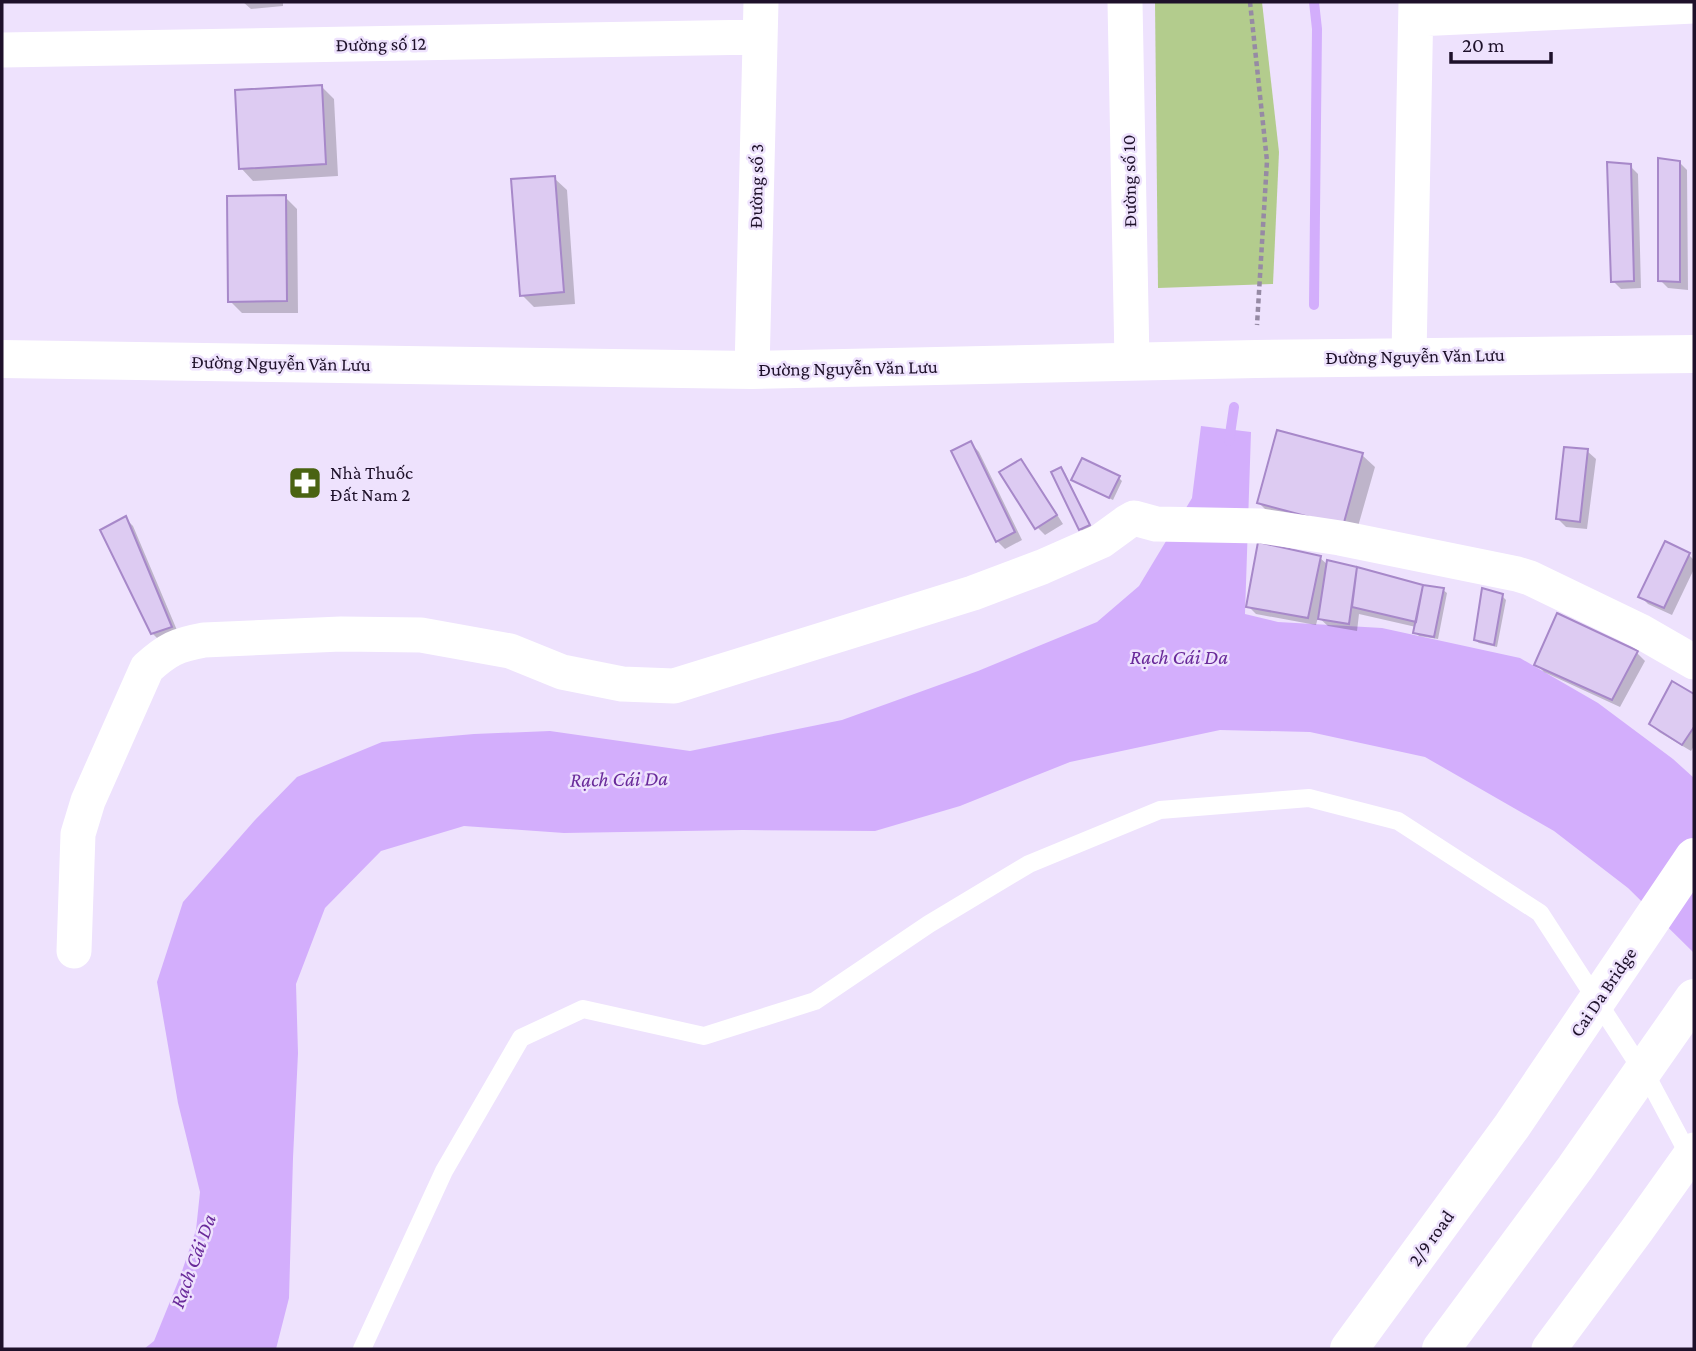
<svg xmlns="http://www.w3.org/2000/svg" width="1696" height="1351" viewBox="0 0 1696 1351" font-family="'Crimson Pro',serif">
<rect width="100%" height="100%" fill="#eee2fd"/>
<!-- green -->
<path fill="#b3cc8d" d="M1155 2H1262L1279 152 1273 284 1158 288Z"/>
<!-- water -->
<path fill="#d3aefc" d="M1201 426 1251 432 1245 614 1278 622 1382 628 1520 658 1598 703 1673 759 1694 778V953L1628 888 1554 831 1425 757 1310 732 1220 730 1070 762 960 806 875 831 743 830 564 833 464 826 381 851 325 908 296 984 298 1053 293 1158 289 1298 276 1349H144L154 1341 180 1277 196 1230 200 1192 178 1103 157 982 183 902 255 820 297 777 382 742 474 734 550 731 690 751 842 720 978 671 1097 622 1139 586 1192 498Z"/>
<!-- shadow -->
<path fill="#0003" d="M243 2H283V6L251 9Z
M322 87 334 99 338 176 253 181 241 168Z
M1679 162 1687 170 1688 290 1668 288 1660 280Z
M1630 166 1638 174 1641 288 1621 289 1613 281Z
M554 178 567 190 575 304 534 307 522 295Z
M285 197 297 209 298 313H242L230 301Z
M971 443 979 452 1022 540 1005 549 997 541Z
M1587 451 1596 459 1587 529 1566 527 1558 519Z
M1362 455 1375 467 1355 537 1271 515 1259 503Z
M1020 461 1028 469 1063 524 1045 535 1037 527Z
M1061 469 1065 473 1092 529 1084 533 1080 529Z
M1119 478 1122 481 1113 500 1077 483Z
M125 518 133 526 179 635 160 641 152 633Z
M1666 543 1689 555 1694 560V569L1672 615 1648 604 1640 596Z
M1320 558 1328 565V562L1423 587 1443 590 1447 593 1438 639 1419 636 1415 632 1416 627 1359 614 1357 631 1328 626 1318 617 1316 625 1256 614 1248 606Z
M1502 596 1506 600 1497 647 1479 643 1475 640Z
M1558 615 1637 653 1645 661 1620 707 1544 672 1536 664Z
M1673 683 1694 696V746L1691 751 1659 732 1651 724Z"/>
<g fill="none" stroke-linecap="round" stroke-linejoin="round">
<!-- stream -->
<path stroke="#d3aefc" stroke-width="10" d="M1314 305 1317 29 1314 2
M1229 441 1234 407"/>
</g>
<!-- building -->
<path fill="#ddcbf2" stroke="#a788c9" stroke-width="2" d="M322 85 326 164 239 169 235 90Z
M1658 158 1680 161V282L1658 281Z
M1607 162 1631 164 1634 281 1611 282Z
M555 176 564 292 520 296 511 179Z
M286 195 287 301 228 302 227 196Z
M1277 430 1363 453 1343 526 1257 503Z
M971 441 1015 532 996 542 951 451Z
M1564 447 1588 449 1580 522 1556 519Z
M1082 458 1120 476 1109 498 1071 480Z
M1021 459 1057 515 1035 529 999 472Z
M1061 467 1090 525 1079 530 1051 472Z
M126 516 172 627 151 634 100 530Z
M1665 541 1690 553 1664 608 1638 597Z
M1258 542 1321 556 1308 618 1246 607Z
M1327 560 1357 567 1349 624 1318 619Z
M1357 567 1423 585 1416 622 1352 607Z
M1423 585 1444 588 1434 637 1413 633Z
M1482 588 1503 594 1494 645 1474 640Z
M1557 613 1638 651 1612 700 1534 665Z
M1672 681 1694 694V727L1682 745 1649 724Z"/>
<g fill="none" stroke-linecap="round" stroke-linejoin="round">
<!-- path -->
<path stroke="#968aa4" stroke-width="4.5" stroke-dasharray="5 3.5" stroke-linecap="butt" d="M1250 2 1267 161 1257 325"/>
<!-- service -->
<path stroke="#fff" stroke-width="18" d="M362 1349 444 1171 521 1038 583 1009 704 1036 815 1001 929 924 1029 864 1160 810 1309 798 1398 821 1540 913 1651 1084 1691 1159"/>
<!-- minor -->
<path stroke="#fff" stroke-width="35" d="M1125 2 1132 361
M1416 19 1694 6
M2 50 760 37
M1409 356 1416 2
M752 370 761 2
M74 951 78 834 88 801 147 668C168 649 177 645 204 640L341 634 421 635 510 651 562 672 622 684 674 686 973 593 1042 567 1101 541 1127 522 1134 518 1156 524 1261 526 1340 538 1517 574 1530 578 1640 631 1694 662
M1549 1349 1637 1230 1694 1150"/>
<!-- tertiary -->
<path stroke="#fff" stroke-width="38" d="M2 359 752 370 1256 359 1694 354"/>
<!-- trunk -->
<path stroke="#fff" stroke-width="38" d="M1349 1349 1512 1126 1694 857
M1441 1349 1575 1168 1694 998"/>
</g>
<!-- icons -->
<defs>
<symbol id="pharmacy-square" viewBox="-11 -11 22 22"><rect x="-9" y="-9" width="18" height="18" rx="4" fill="#4a6312" stroke="#eee2fd"/><path d="M-2-6h4v4h4v4h-4v4h-4v-4h-4v-4h4Z" fill="#fff"/></symbol>
</defs>
<g fill-rule="evenodd">
<use href="#pharmacy-square" x="286" y="464" width="38" height="38"/>
</g>
<g text-anchor="middle" dominant-baseline="central" stroke-width="5" stroke-linejoin="round" paint-order="stroke">
<!-- street labels -->
<g font-size="19" fill="#1e112a" stroke="#eee2fd">
<text transform="translate(381 44) rotate(-1)">Đường số 12</text>
<text transform="translate(1129 181) rotate(-91)">Đường số 10</text>
<text transform="translate(756 186) rotate(-89)">Đường số 3</text>
<text transform="translate(1415 356) rotate(-1)">Đường Nguyễn Văn Lưu</text>
<text transform="translate(281 363) rotate(1)">Đường Nguyễn Văn Lưu</text>
<text transform="translate(848 368) rotate(-1)">Đường Nguyễn Văn Lưu</text>
<text transform="translate(1603 992) rotate(-56)">Cai Da Bridge</text>
<text transform="translate(1431 1238) rotate(-54)">2/9 road</text>
</g>
<!-- poi labels -->
<g font-size="19" fill="#1e112a" stroke="#eee2fd" text-anchor="start">
<text x="330" y="472">Nhà Thuốc<tspan x="330" dy="22">Đất Nam 2</tspan></text>
</g>
<!-- water labels -->
<g font-size="21" font-style="italic" fill="#692a9a" stroke="#eee2fd">
<text x="1179" y="657">Rạch Cái Da</text>
<text transform="translate(619 779) rotate(-1)">Rạch Cái Da</text>
<text transform="translate(193 1261) rotate(-70)">Rạch Cái Da</text>
</g>
</g>
<!-- border -->
<rect width="1696" height="1351" fill="none" stroke="#1e112a" stroke-width="7"/>
<!-- scale -->
<path d="M1451 52v10h100v-10" fill="none" stroke="#1e112a" stroke-width="3.5"/>
<text x="1462" y="52" font-size="21" fill="#1e112a" stroke="#eee2fd" stroke-width="5" paint-order="stroke">20 m</text>
</svg>
